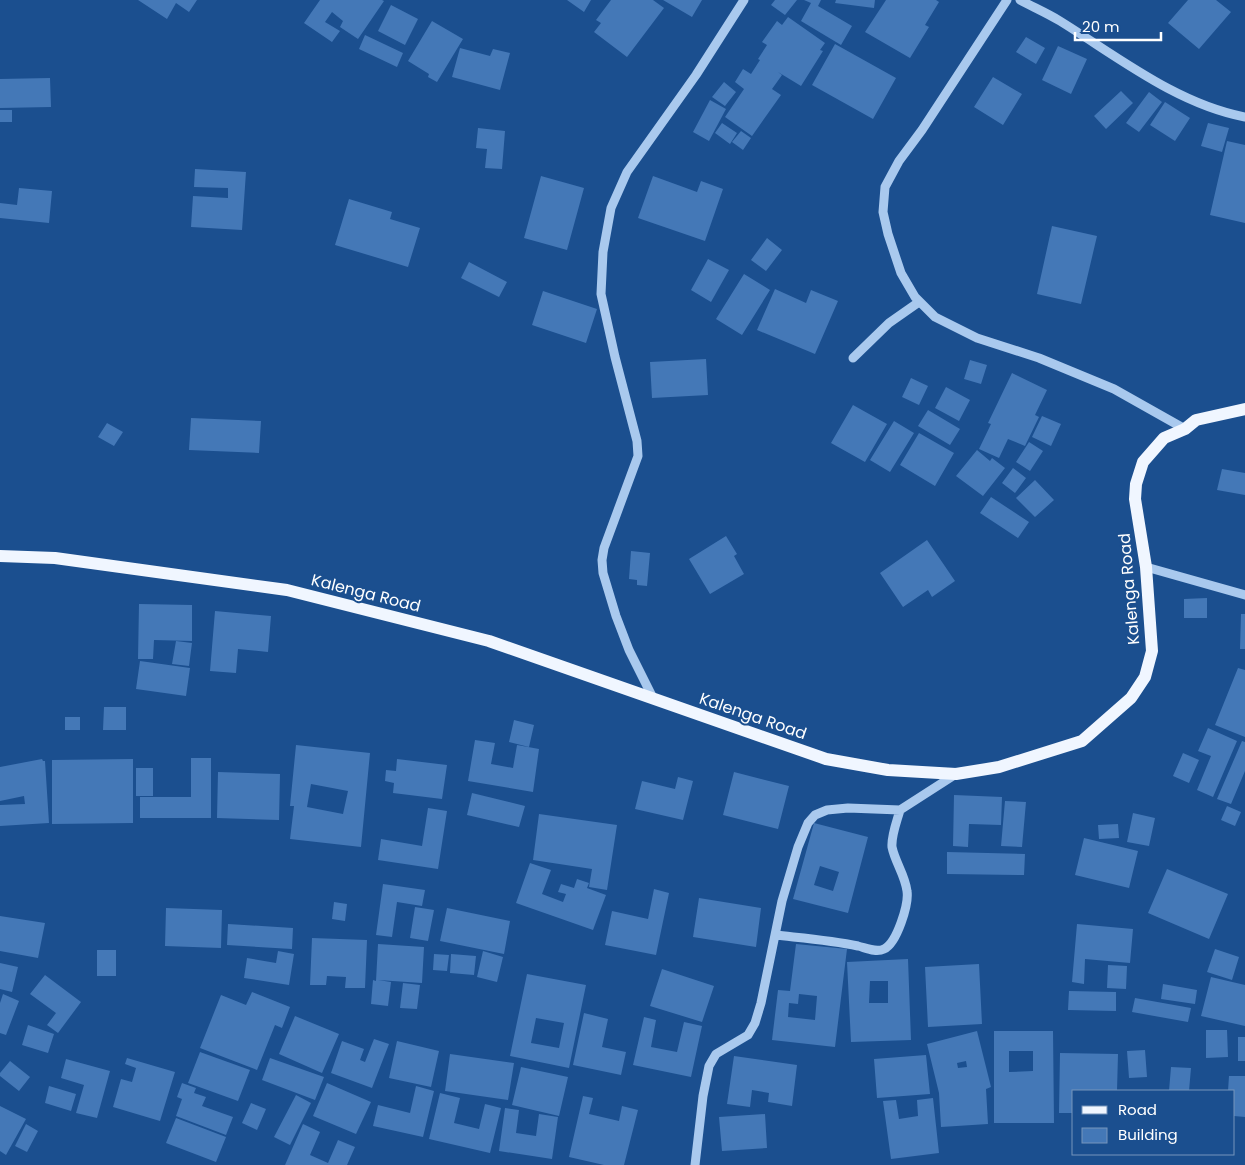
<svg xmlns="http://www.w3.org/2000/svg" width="1245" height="1165" viewBox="0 0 1245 1165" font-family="Poppins,sans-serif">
<rect width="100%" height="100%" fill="#1b4f8f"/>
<!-- building -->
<path fill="#4478b7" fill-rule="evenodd" d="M138 0H197L189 12 176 3 167 19Z
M320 0H382L384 1 358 39 340 27 343 21 332 12 325 22 340 31 332 42 304 23Z
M567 0H591L584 12Z
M611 0H653L664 8 627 57 594 32 601 23 596 20Z
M663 0H702L692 17Z
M775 0H797L785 15 771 5Z
M804 0H821L818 6 852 26 841 45 801 21 811 3Z
M836 0H875L874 8 835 3Z
M886 0H936L939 2 925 25 929 27 910 58 865 32Z
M1188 0H1216L1231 12 1199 49 1168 23Z
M391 5 418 19 405 45 378 31Z
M788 17 825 43 820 50 823 51 801 86 778 72 782 75 772 89 781 95 752 136 725 117 744 89 735 82 743 69 751 74 760 60 758 59 767 45 762 42 777 21 782 25Z
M432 21 463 39 437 82 428 77 429 74 408 61Z
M365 35 403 53 397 67 359 49Z
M1026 37 1045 48 1036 64 1016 52Z
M835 44 896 78 873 119 812 85Z
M1058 46 1087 59 1071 94 1042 80Z
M460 48 490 56 493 49 510 53 500 90 452 77Z
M993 77 1022 94 1003 125 974 107Z
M50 78 51 107 0 108V79Z
M724 82 736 92 725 106 712 97Z
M1121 91 1133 103 1106 129 1094 116Z
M1149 92 1162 102 1139 132 1126 123Z
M710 100 726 109 709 141 693 132Z
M1165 102 1190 118 1175 141 1150 125Z
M0 110H12V122H0Z
M722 123 737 133 730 144 715 133Z
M1208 123 1229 128 1222 152 1201 146Z
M478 128 505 131 502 169 485 168 487 149 476 148Z
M741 131 751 138 743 150 732 142Z
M1227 141 1245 145V223L1210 215Z
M195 169 246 172 242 230 191 227 193 196 228 198V188L194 187Z
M541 176 584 188 567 250 524 238Z
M653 176 697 192 701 181 723 189 705 241 638 218Z
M19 188 52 191 49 223 0 218V203L17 205Z
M349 199 392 212 390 219 420 228 408 267 335 245Z
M1052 226 1097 236 1081 304 1037 294Z
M767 238 782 250 766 271 751 260Z
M708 259 729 270 711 302 691 290Z
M469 262 507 282 499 297 461 278Z
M744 274 770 290 742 335 716 319Z
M775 289 806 303 811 290 838 301 815 354 757 330Z
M543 291 597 309 586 343 532 325Z
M706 359 708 395 652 398 650 362Z
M970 360 987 365 981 384 964 379Z
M1012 373 1047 390 1035 415 1039 417 1025 446 1008 439 999 458 979 449 991 424 988 423Z
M911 378 928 386 919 405 902 397Z
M946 387 970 400 959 421 935 408Z
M853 405 887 424 865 462 831 443Z
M928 410 960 429 950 445 918 426Z
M1042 416 1061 424 1051 446 1032 437Z
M191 418 261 421 259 453 189 450Z
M894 421 914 433 890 472 870 460Z
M107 423 123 432 114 446 98 437Z
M919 433 954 453 935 486 900 465Z
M1029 442 1043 451 1030 471 1016 462Z
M977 450 990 461 992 458 1005 468 983 496 956 476Z
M1013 468 1026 478 1015 493 1002 483Z
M1222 469 1245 473V495L1217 490Z
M1035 480 1054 500 1035 517 1016 498Z
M991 497 1029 522 1018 538 980 513Z
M726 536 737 554 734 556 744 574 710 594 689 559Z
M927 540 955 581 932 597 928 590 903 607 880 573Z
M631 551 650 553 647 586 637 585V580L629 579Z
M1207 598V618H1184V599Z
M139 604 192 605V641L154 640 153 659H138Z
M215 611 271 616 268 652 238 649 236 673 210 671Z
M1241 614H1245V649H1240Z
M176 641 192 643 189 666 172 664Z
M140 661 190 668 186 696 136 689Z
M1238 668 1245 670V737L1215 725Z
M104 707H126V730H103Z
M65 717H80V730H65Z
M514 720 534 725 529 747 509 742Z
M1208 728 1237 741 1213 797 1197 790 1211 756 1198 751Z
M475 740 495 743 491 764 513 768 517 745 539 749 533 792 468 781Z
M1242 741 1245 742V771L1231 804 1217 799Z
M296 745 370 753 361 847 290 839 294 806H290ZM311 784 348 791 343 814 307 807Z
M1183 753 1199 760 1189 783 1173 776Z
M191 758H211V818H140V797H191Z
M42 759 43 761H45L49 823 0 826V805L25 804 24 796 0 801V767Z
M133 759V823L52 824V760Z
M397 759 447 765 442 799 393 793 394 783 385 781 386 770 396 771Z
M136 768H153V796H136Z
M218 772 280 774 279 820 217 818Z
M734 772 789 786 778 829 723 815Z
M678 777 693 781 683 820 635 809 642 781 675 789Z
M472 793 525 806 519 827 467 815Z
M954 795 1002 797 1001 825 969 824 968 847 953 846Z
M1005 801 1026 802 1022 847 1001 846Z
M1227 806 1241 812 1235 826 1221 820Z
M428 808 447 811 438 869 378 860 381 839 422 846Z
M1133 813 1155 818 1149 846 1127 842Z
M539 814 617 825 607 890 589 887 592 869 533 860Z
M814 823 868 837 848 913 793 899ZM820 866 839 872 833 891 814 885Z
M1118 824 1119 838 1099 839 1098 825Z
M1084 838 1138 851 1129 888 1075 875Z
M947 852 1025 854 1024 875 947 874Z
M530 863 551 870 542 894 563 902 566 894 558 892 561 884 574 888 577 879 589 883 587 888 606 895 593 930 516 903Z
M1167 869 1228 894 1209 939 1148 913Z
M383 884 425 890 422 906 397 902 392 937 376 935Z
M654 889 669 893 656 955 605 945 612 911 648 919Z
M699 898 761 908 756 947 693 937Z
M334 902 347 904 345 921 332 919Z
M415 907 434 910 428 941 410 938Z
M166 908 222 910 221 948 165 946Z
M447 908 510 921 504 954 440 941Z
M0 916 45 923 38 958 0 951Z
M228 924 293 928 292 949 227 945Z
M1077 924 1133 929 1130 963 1085 959 1084 984 1072 982Z
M312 938 367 940 365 988H345L346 977 327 976 326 985H310Z
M378 944 424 947 422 983 378 980 391 982 388 1006 371 1004 373 980 376 981Z
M796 944 847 949 835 1047 772 1040 778 990 790 991ZM799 994 817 996 815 1020 788 1017 789 1003 798 1004Z
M1215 949 1239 957 1232 980 1207 972Z
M97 950H116V976H97Z
M278 951 294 954 289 985 244 978 247 958 276 963Z
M483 951 503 957 497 982 477 977Z
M434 954 449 955 447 971 433 970Z
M451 954 476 956 474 975 450 973Z
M908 959 911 1040 851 1042 847 962ZM870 981H888V1003H869Z
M0 963 18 967 12 992 0 989Z
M979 964 982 1024 928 1027 925 967Z
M1108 965 1127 966 1126 989 1107 988Z
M662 969 714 986 702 1022 650 1006Z
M527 974 586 985 569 1068 510 1056ZM536 1018 564 1023 559 1048 531 1043Z
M45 975 81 1002 58 1033 47 1025 56 1013 30 994Z
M1211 977 1245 985V1026L1201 1016Z
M403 983 420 985 417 1009 400 1008Z
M1163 984 1197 990 1195 1004 1161 999Z
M1069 991 1116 992V1011L1068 1010Z
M252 992 290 1007 282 1028 275 1025 257 1070 200 1048 221 995 246 1005Z
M3 994 19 1001 6 1035 0 1033V1003Z
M1135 998 1191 1008 1188 1022 1132 1012Z
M584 1013 608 1019 602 1047 626 1052 621 1075 573 1065Z
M295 1016 339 1034 322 1073 279 1054Z
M644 1017 656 1020 651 1047 677 1052 684 1022 702 1026 691 1077 633 1065Z
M28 1025 54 1034 48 1053 22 1045Z
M1206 1030H1227L1228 1057 1206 1058Z
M977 1031 991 1087 986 1089 988 1124 941 1127 939 1093 927 1044ZM966 1061 967 1067 958 1068 957 1063Z
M994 1031H1053L1054 1123H994ZM1009 1051H1033V1071L1009 1072Z
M1238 1037H1245V1061H1238Z
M374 1039 389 1044 372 1088 331 1073 342 1041 364 1049 360 1060 365 1062Z
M397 1041 439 1051 431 1087 389 1078Z
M1145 1050 1147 1077 1129 1078 1127 1051Z
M200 1052 250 1070 238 1101 188 1083Z
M1060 1053 1118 1054 1117 1091H1074V1113H1059Z
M450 1054 514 1063 508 1100 445 1091Z
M926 1055 930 1094 877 1098 874 1059Z
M734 1056 797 1065 792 1106 768 1102 769 1093 752 1090 750 1107 727 1104Z
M127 1058 175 1072 160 1121 113 1107 121 1079 132 1082 136 1068 125 1064Z
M270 1058 324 1077 315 1100 262 1080Z
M66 1059 110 1071 97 1118 76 1113 84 1085 61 1078Z
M10 1061 30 1077 19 1091 0 1076V1073Z
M521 1067 568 1077 559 1116 512 1105Z
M1171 1067 1191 1068 1189 1091H1169Z
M1229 1076H1245V1117L1234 1116V1091H1228Z
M182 1083 196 1088 194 1093 206 1097 202 1106 233 1117 226 1135 176 1116 182 1099 177 1097Z
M327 1083 371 1102 356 1134 313 1116Z
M49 1086 76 1094 71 1111 45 1103Z
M416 1086 434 1091 423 1137 373 1126 378 1105 410 1113Z
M440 1093 460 1098 454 1123 479 1129 485 1104 501 1108 490 1153 429 1139Z
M296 1095 311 1103 290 1145 274 1137Z
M583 1096 593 1098 589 1114 619 1121 622 1106 638 1110 624 1165H604L569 1157Z
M933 1098 939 1153 891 1159 883 1101 896 1100 899 1119 918 1116 917 1100Z
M251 1103 266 1109 257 1130 242 1123Z
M0 1106 26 1119 6 1155 0 1151Z
M505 1108 519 1110 516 1133 536 1136 539 1114 558 1117 552 1159 499 1151Z
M765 1114 767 1148 722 1151 719 1117Z
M176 1118 226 1137 216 1162 166 1143Z
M26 1124 38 1131 27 1152 15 1146Z
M303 1124 320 1132 310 1155 328 1163 338 1140 355 1147 347 1165H285Z"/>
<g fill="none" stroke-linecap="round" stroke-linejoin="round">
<!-- minor -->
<path stroke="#a9c9ee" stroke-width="9" d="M1007 0 922 130 899 161 885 187 883 212 888 234 901 273 915 297 935 317 977 338 1039 358 1114 389 1185 429
M1020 0C1033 7 1047 13 1060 21 1118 57 1177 104 1245 117
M853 358 889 323 919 302
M1146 567 1245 595
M653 698 629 650 616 616 603 573 602 560 604 548 638 456 637 441 615 357 601 294 603 252 611 208 627 172 696 75 744 0
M775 935C802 938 831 940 858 946 866 948 876 953 884 949 897 943 909 904 907 891 905 875 895 862 892 847 891 836 897 821 900 810L956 774
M695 1165 703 1096 709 1066 716 1054 748 1035 755 1023 761 1003 782 901 798 847 808 823 815 815 827 810 848 808 900 810"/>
<!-- major -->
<path stroke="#f0f6ff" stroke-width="12" d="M0 556 55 558 287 590 489 641 826 759 888 770 956 774 999 767 1082 741 1131 698 1145 677 1152 651 1146 567 1135 499 1136 484 1143 462 1164 438 1185 429 1196 420 1245 409"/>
</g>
<g text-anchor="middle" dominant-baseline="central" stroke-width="4" stroke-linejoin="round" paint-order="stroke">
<!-- street labels -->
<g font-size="16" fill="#fff" stroke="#1b4f8f">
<text transform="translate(1129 589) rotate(-95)">Kalenga Road</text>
<text transform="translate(366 593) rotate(14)">Kalenga Road</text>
<text transform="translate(753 716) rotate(19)">Kalenga Road</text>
</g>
</g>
<!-- legend -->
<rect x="1072" y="1090" width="162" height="65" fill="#1b4f8f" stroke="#7695bc"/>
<rect x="1082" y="1106" width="25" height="8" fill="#f0f6ff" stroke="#7695bc"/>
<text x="1118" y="1115" font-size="15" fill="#ffffff">Road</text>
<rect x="1082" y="1128" width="25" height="15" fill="#4478b7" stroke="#7695bc"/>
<text x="1118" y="1140" font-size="15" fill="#ffffff">Building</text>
<!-- scale -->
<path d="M1075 32v8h86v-8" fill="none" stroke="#ffffff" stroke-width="2.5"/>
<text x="1082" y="32" font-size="15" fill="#ffffff" stroke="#1b4f8f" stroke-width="4" paint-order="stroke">20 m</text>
</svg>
